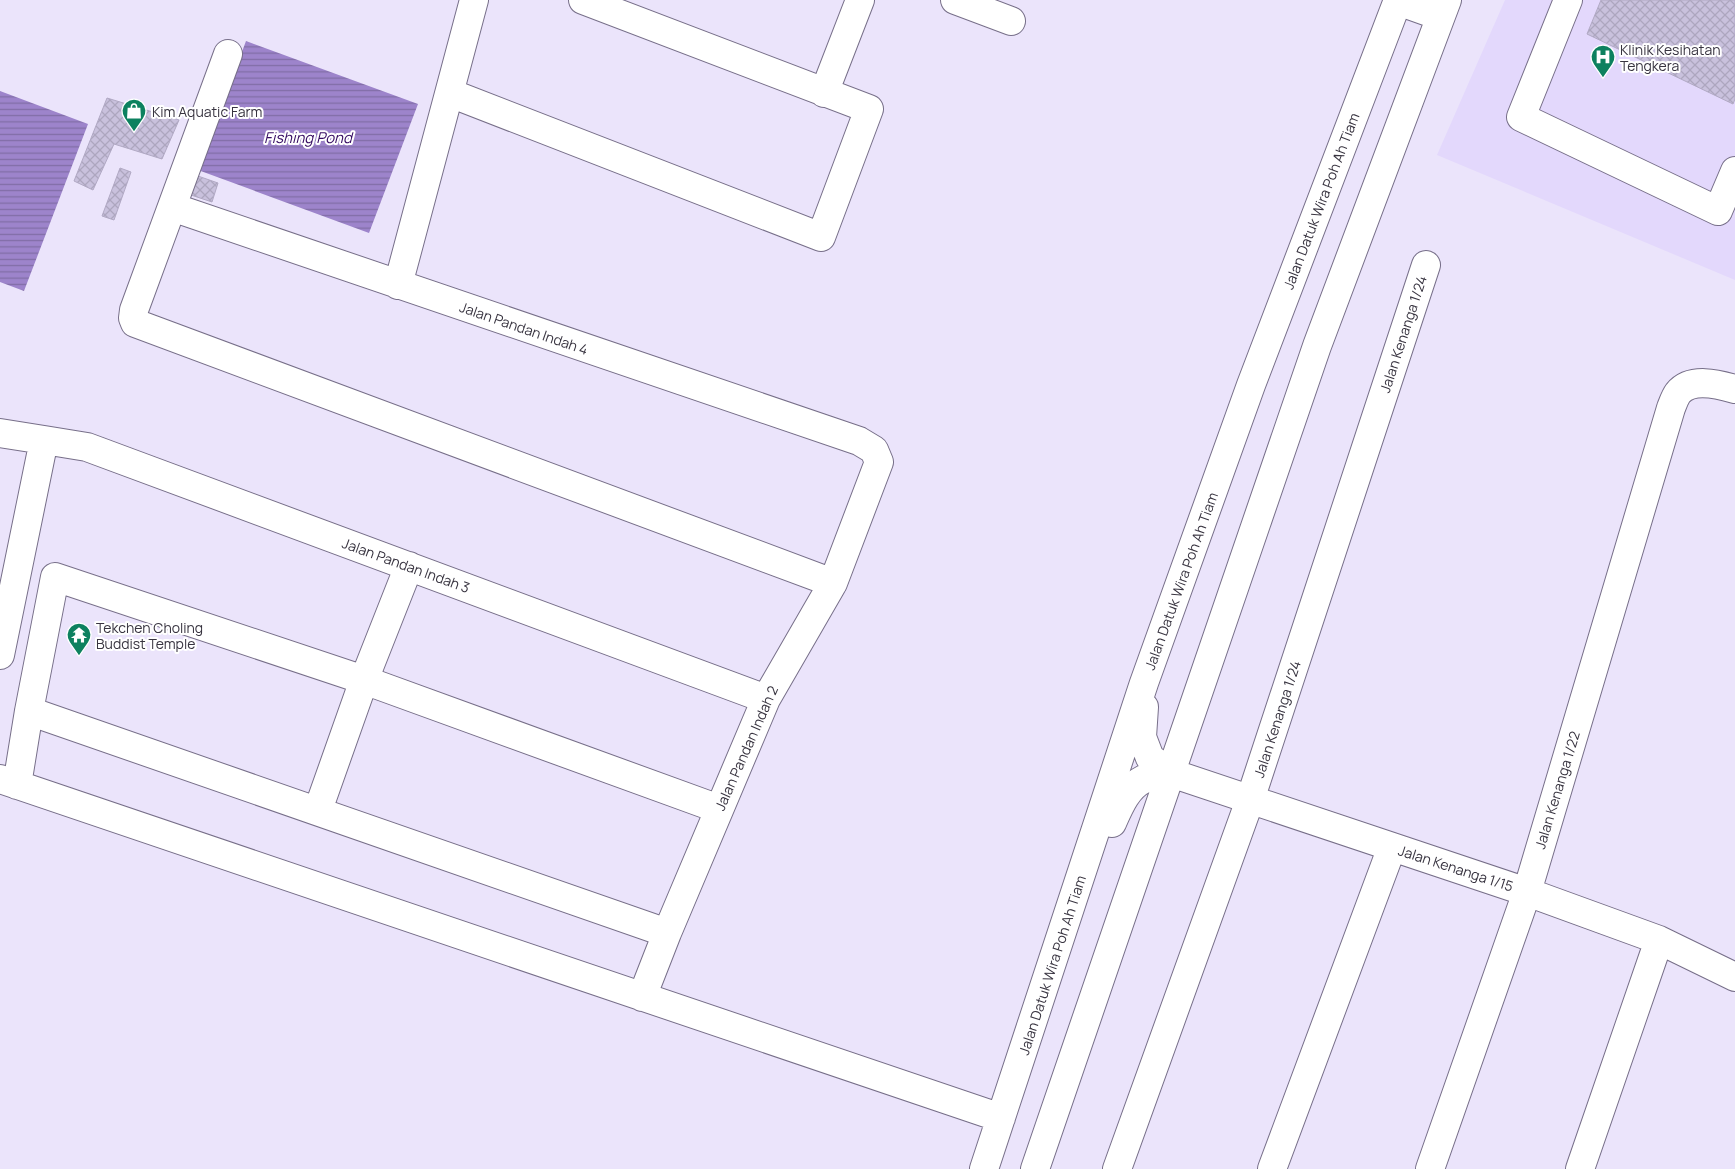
<svg xmlns="http://www.w3.org/2000/svg" width="1735" height="1169" viewBox="0 0 1735 1169" font-family="Manrope,sans-serif">
<defs>
<pattern id="water-rules" width="6" height="5" patternUnits="userSpaceOnUse" patternTransform="scale(1.25)"><rect width="6" height="5" fill="#9d84cb"/><path d="M0 2.5h6" fill="none" stroke="#816da6"/></pattern>
<pattern id="building-cross-hatch" width="8" height="8" patternUnits="userSpaceOnUse" patternTransform="scale(1.25)"><rect width="8" height="8" fill="#c9c1dd"/><path d="M0 0l8 8M0 8l8-8" fill="none" stroke="#ada6bf"/></pattern>
</defs>
<rect width="100%" height="100%" fill="#ebe4fb"/>
<!-- built -->
<path fill="#e3d8fc" d="M1505 0H1735V280L1437 155Z"/>
<!-- water -->
<path fill="url(#water-rules)" d="M246 41 418 104 369 233 198 170Z
M0 91 88 124 24 291 0 282Z"/>
<!-- building -->
<path fill="url(#building-cross-hatch)" stroke="#b1a9c4" d="M1601 0H1735V99L1733 104 1587 34Z
M107 98 179 120 162 159 114 144 93 190 74 181Z
M120 168 131 172 114 220 102 216Z
M195 175 218 183 212 202 188 194Z"/>
<g fill="none" stroke-linecap="round" stroke-linejoin="round">
<defs>
<path id="minor" d="M955 0 1011 21
M1568 0 1521 117 1718 211 1735 171
M1398 1 1440 16
M228 54 134 310 133 318 135 323 833 583
M450 93 821 237 869 109 583 0
M824 93 860 0
M172 207 859 441 874 450 879 462 833 583 766 699 667 933 642 997
M398 285 474 0
M0 433 44 440 0 655
M44 440 87 447 766 699
M1144 707 1142 737 1150 758 1171 773 1527 892 1659 940 1735 977
M29 711 667 933
M0 779 1001 1118
M17 785 29 711 55 577 364 680 719 809
M318 810 364 680 409 566
M1112 823C1119 807 1127 787 1144 779 1152 775 1163 775 1171 773
M984 1169 1144 683 1251 385 1398 0
M1035 1169 1317 346 1447 0
M1117 1169 1250 800 1426 265
M1272 1169 1392 847
M1430 1169 1527 892 1671 408C1673 403 1675 397 1678 393 1691 377 1718 384 1735 389
M1580 1169 1659 940"/>
</defs>
<!-- minor casing -->
<use href="#minor" stroke="#776f89" stroke-width="30"/>
<!-- minor -->
<use href="#minor" stroke="#fff" stroke-width="28"/>
</g>
<!-- icons -->
<defs>
<symbol id="hospital-pin" viewBox="-11 -11 22 30"><path d="M0 17L-7.5 6A9.5 9.5 0 1 1 7.5 6Z" fill="#0d815f" stroke="#fff"/><path d="M-5-5h3v3.5h4V-5h3V5h-3V1.5h-4V5h-3Z" fill="#fff"/></symbol>
<symbol id="shop-pin" viewBox="-11 -11 22 30"><path d="M0 17L-7.5 6A9.5 9.5 0 1 1 7.5 6Z" fill="#0d815f" stroke="#fff"/><path d="M-5-2.5h2.3a2.7 3.5 0 0 1 5.4 0H5L5.5 6h-11ZM-1.5-2.5h3a1.5 2.3 0 0 0-3 0Z" fill="#fff"/></symbol>
<symbol id="temple-pin" viewBox="-11 -11 22 30"><path d="M0 17L-7.5 6A9.5 9.5 0 1 1 7.5 6Z" fill="#0d815f" stroke="#fff"/><path d="M0-6L5-2H3V0L6.5 2.5H4V6H1.5V3h-3V6H-4V2.5H-6.5L-3 0V-2H-5Z" fill="#fff"/></symbol>
</defs>
<g fill-rule="evenodd">
<use href="#hospital-pin" x="1589" y="43" width="28" height="38"/>
<use href="#shop-pin" x="120" y="97" width="28" height="38"/>
<use href="#temple-pin" x="65" y="621" width="28" height="38"/>
</g>
<g text-anchor="middle" dominant-baseline="central" stroke-width="4" stroke-linejoin="round" paint-order="stroke">
<!-- poi labels -->
<g font-size="14" fill="#383440" stroke="#fff" text-anchor="start">
<text x="1620" y="49">Klinik Kesihatan<tspan x="1620" dy="16">Tengkera</tspan></text>
<text x="152" y="111">Kim Aquatic Farm</text>
<text x="96" y="627">Tekchen Choling<tspan x="96" dy="16">Buddist Temple</tspan></text>
</g>
<!-- street labels -->
<g font-size="14" fill="#383440" stroke="#fff">
<text transform="translate(1321 201) rotate(-69)">Jalan Datuk Wira Poh Ah Tiam</text>
<text transform="translate(524 328) rotate(19)">Jalan Pandan Indah 4</text>
<text transform="translate(1403 334) rotate(-72)">Jalan Kenanga 1/24</text>
<text transform="translate(406 565) rotate(20)">Jalan Pandan Indah 3</text>
<text transform="translate(1181 581) rotate(-70)">Jalan Datuk Wira Poh Ah Tiam</text>
<text transform="translate(1277 719) rotate(-72)">Jalan Kenanga 1/24</text>
<text transform="translate(746 748) rotate(-66)">Jalan Pandan Indah 2</text>
<text transform="translate(1557 790) rotate(-73)">Jalan Kenanga 1/22</text>
<text transform="translate(1456 868) rotate(18)">Jalan Kenanga 1/15</text>
<text transform="translate(1052 965) rotate(-72)">Jalan Datuk Wira Poh Ah Tiam</text>
</g>
<!-- water labels -->
<g font-size="15" font-style="italic" fill="#360c62" stroke="#fff">
<text x="308" y="137">Fishing Pond</text>
</g>
</g>
</svg>
